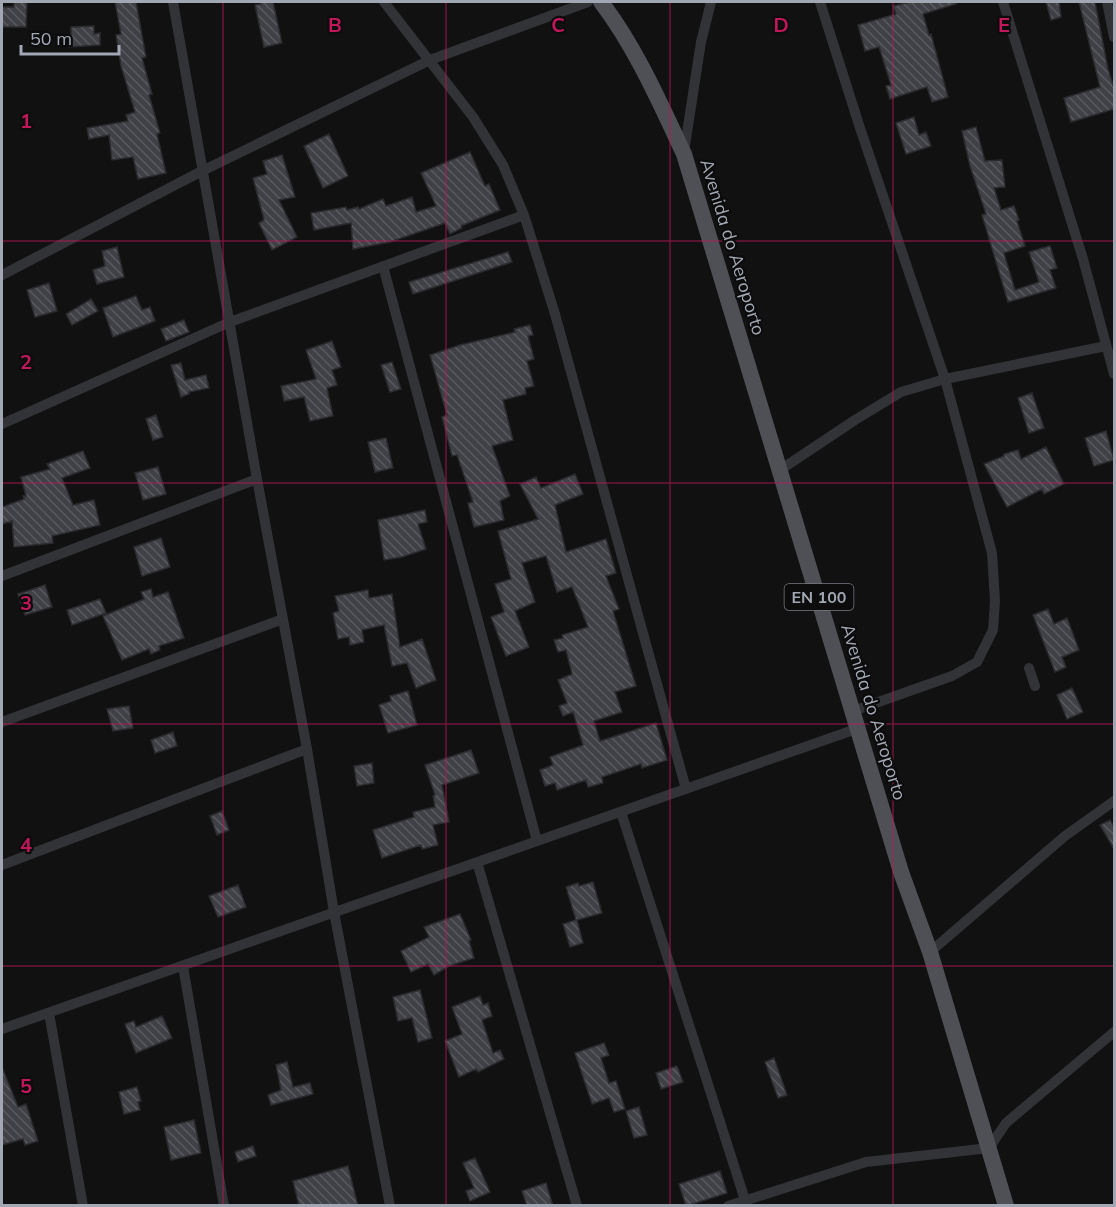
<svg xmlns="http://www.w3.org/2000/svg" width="1116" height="1207" viewBox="0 0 1116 1207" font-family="Mulish,sans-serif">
<defs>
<pattern id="building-back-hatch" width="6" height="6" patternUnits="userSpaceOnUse" patternTransform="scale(1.5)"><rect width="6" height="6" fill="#404146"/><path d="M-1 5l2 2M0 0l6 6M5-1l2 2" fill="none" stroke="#585a5e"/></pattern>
</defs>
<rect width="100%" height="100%" fill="#111112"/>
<!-- building -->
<path fill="url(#building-back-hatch)" stroke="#2b2b2f" stroke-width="1.5" d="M14 2H27L26 27H2V7H14Z
M115 2H136L146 57 142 58 152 94 149 95 160 133 157 134 166 173 138 179 133 157 112 160 109 135 89 139 87 128 128 121 126 115 135 112 121 66 116 35 121 34Z
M260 2H273L282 43 264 47 255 5 261 4Z
M910 2H956V4L923 14 929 35 931 34 948 97 932 102 927 87 890 99 886 86 891 85 879 47 865 51 858 25 896 14 893 6Z
M1046 2H1059L1061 17 1051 20Z
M1079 2H1095L1108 69 1114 88V109L1071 122 1064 98 1100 87Z
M94 26V34L100 33V45L69 47 68 35H71V27Z
M914 117 919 135 926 132 931 146 906 154 896 123Z
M976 127 985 161 1002 160 1005 187 994 188 1001 210 1014 206 1019 220 1017 221 1025 246 1004 253 1015 290 1039 282 1029 252 1050 246 1057 268 1050 270 1056 288 1008 302 982 215 986 214 970 166 962 131Z
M329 134 348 176 323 188 304 146Z
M470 152 485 186 489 184 500 210 461 226 462 228 450 234 445 223 390 242 353 249 351 223 314 230 311 213 346 207 347 210 358 207 359 209 383 199 386 206 412 197 416 212 436 206 421 173Z
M282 155 295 197 279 200 297 237 272 250 259 223 264 220 253 178 267 174 263 161Z
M117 247 124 277 97 284 93 270 105 266 102 251Z
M508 252 512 262 413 294 409 282Z
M49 283 57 311 35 317 27 290Z
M136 296 142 310 150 307 155 321 113 337 103 308Z
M91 299 98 311 72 325 66 314Z
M184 320 189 332 166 341 161 329Z
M530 325 533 335 528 336 534 359 527 361 534 386 525 388 526 394 503 400 513 440 492 446 510 496 500 501 504 520 474 527 468 503 473 502 457 455 452 456 442 417 447 415 430 355 460 345 515 332 514 329Z
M332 341 341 367 332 370 337 385 327 388 333 416 310 421 304 397 284 401 281 386 316 379 306 350Z
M392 362 401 389 390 392 381 365Z
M181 363 185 380 206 375 209 388 189 392V394L181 397 171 365Z
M1032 393 1044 428 1029 433 1018 398Z
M156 415 163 437 153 440 146 419Z
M1106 431 1114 460 1094 466 1085 438Z
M386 438 393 468 375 472 368 442Z
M1046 447 1064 484 1044 494 1042 489 1007 507 984 464 1004 456V454L1018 450 1021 459Z
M83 451 90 468 62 478 73 505 94 500 100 525 52 536 53 543 14 547 12 521 2 524V507L24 499 23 496H26L21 477 50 469 47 464Z
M158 467 166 494 143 500 135 473Z
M575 474 583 494 555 505 566 552 606 539 616 573 606 576 619 609 613 611 636 686 615 692 622 712 594 721 600 741 656 723 667 760 642 768 641 764 602 777 603 783 588 787 586 780 557 790 555 783 545 786 540 770 553 765 550 757 583 745 573 712 563 716 559 706 567 703 558 680 572 674 566 650 558 652 554 640 563 638 562 635 588 627 572 587 557 592 546 556 522 563 535 602 515 611 529 647 506 656 491 617 504 612 495 584 511 579 498 531 538 519 520 484 536 477 541 488Z
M425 510 427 522 418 524 426 549 402 557 384 560 378 520Z
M161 538 170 567 142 576 134 547Z
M45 585 52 607 25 615 18 594Z
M151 589 153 597 168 592 184 638 159 646 160 650 151 654 149 649 122 660 103 616 144 599 141 592Z
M368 590 369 598 392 594 400 647 422 639 436 680 416 688 407 663 392 666 384 625 362 630 364 642 350 645 349 637 338 639 333 613 339 611 335 596Z
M100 599 106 613 72 625 67 610Z
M1048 609 1054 624 1067 618 1079 650 1062 657 1066 667 1055 672 1033 615Z
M1072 688 1083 712 1067 719 1057 695Z
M408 691 417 725 388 733 379 705 391 701 390 696Z
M129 706 133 728 113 731 107 709Z
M173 732 177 746 155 753 151 740Z
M471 750 479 773 442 785 449 822 433 825 438 845 422 849 421 845 382 858 373 830 414 817 413 812 435 807 433 796 435 795 425 765Z
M372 763 374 783 357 786 354 766Z
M222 811 229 830 217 835 210 816Z
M1110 820 1114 827V849L1100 825Z
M593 882 602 913 577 920 583 943 570 947 563 924 576 920 566 887 578 883 579 886Z
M238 885 246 907 218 917 209 896Z
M460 914 471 940 469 941 474 958 449 966 434 975 428 964 411 972 401 951 429 937 424 927Z
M420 990 432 1038 418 1042 412 1018 398 1021 393 997Z
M480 996 483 1005 488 1003 492 1016 482 1020 493 1053 500 1050 504 1059 478 1072 476 1069 459 1077 445 1041 462 1034 452 1007Z
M162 1016 172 1038 136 1053 125 1024 134 1021 136 1027Z
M604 1043 609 1055 601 1058 609 1083 616 1081 625 1109 614 1112 609 1098 592 1104 575 1053Z
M774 1058 787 1095 778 1098 765 1062Z
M287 1062 293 1087 310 1083 313 1094 271 1105 268 1095 281 1090 276 1065Z
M677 1066 683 1082 661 1089 656 1073Z
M2 1067 18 1107 26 1104 38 1141 25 1145 23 1139 2 1145Z
M137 1087 141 1101 138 1102 140 1110 124 1114 119 1092Z
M639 1107 647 1135 634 1138 626 1111Z
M194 1120 201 1153 171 1160 164 1127Z
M253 1146 256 1156 238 1162 235 1152Z
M475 1158 490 1192 470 1201 466 1191 474 1188 463 1163Z
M348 1166 358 1206H299L293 1181Z
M720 1171 727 1193 686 1206 679 1184Z
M546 1183 553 1206H527L522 1191Z"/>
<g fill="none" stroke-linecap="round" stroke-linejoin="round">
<!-- street -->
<path stroke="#323337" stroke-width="10" d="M173 2 257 479 307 749 334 912 390 1206
M384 2 473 117 503 165 524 215 555 314 686 789
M820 2 860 128 945 379 992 553 995 601 993 630 977 662 952 676 853 711
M1003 2 1083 259 1114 374
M1107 2 1114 37
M684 152 701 42 711 2
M383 266 537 841
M2 275 202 171 430 60 588 2
M2 424 230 322 524 215
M780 470 855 420 901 392 945 379 1106 346
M2 576 257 479
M1029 668 1035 686
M2 722 283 619
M621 812 745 1200
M477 862 577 1206
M2 865 307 749
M930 952 1065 836 1114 801
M183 966 224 1206
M49 1013 83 1206
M2 1029 859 728
M728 1206 866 1162 989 1148 1006 1123 1114 1032"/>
<!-- primary -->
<path stroke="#4e5056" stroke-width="16" d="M601 2C636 48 659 101 684 154L901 872 930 952 1006 1206"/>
</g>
<!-- grid -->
<path fill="none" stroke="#c2185b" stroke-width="1.5" stroke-opacity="0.55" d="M223 2V1206M446 2V1206M670 2V1206M893 2V1206M2 241H1114M2 483H1114M2 724H1114M2 966H1114"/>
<g text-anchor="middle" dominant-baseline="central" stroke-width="4.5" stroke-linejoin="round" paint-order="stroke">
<!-- shield labels -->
<rect fill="#0c0c0d" stroke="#757981" stroke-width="1.5" x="784.5" y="584" width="69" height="26" rx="4.5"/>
<g font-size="16" font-weight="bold" fill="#a2a8b3">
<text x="819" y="597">EN 100</text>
</g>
<!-- street labels -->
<g font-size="18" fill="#a2a8b3" stroke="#0c0c0d">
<text transform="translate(733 247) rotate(73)">Avenida do Aeroporto</text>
<text transform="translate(874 712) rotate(73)">Avenida do Aeroporto</text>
</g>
</g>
<g font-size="20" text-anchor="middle" font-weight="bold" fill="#c2185b" stroke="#0c0c0d" stroke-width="4.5" stroke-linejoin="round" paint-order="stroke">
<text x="335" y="32">B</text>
<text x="558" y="32">C</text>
<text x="781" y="32">D</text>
<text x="1004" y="32">E</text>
<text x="26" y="128">1</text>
<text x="26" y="369">2</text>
<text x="26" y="610">3</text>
<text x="26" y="852">4</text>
<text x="26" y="1093">5</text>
</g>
<!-- border -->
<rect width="1116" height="1207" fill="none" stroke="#a2a8b3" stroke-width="6"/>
<!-- scale -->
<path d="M21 45v9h98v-9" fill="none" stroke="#a2a8b3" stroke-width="3"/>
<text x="30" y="45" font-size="18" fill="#a2a8b3" stroke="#0c0c0d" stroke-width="4.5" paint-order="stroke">50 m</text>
</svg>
